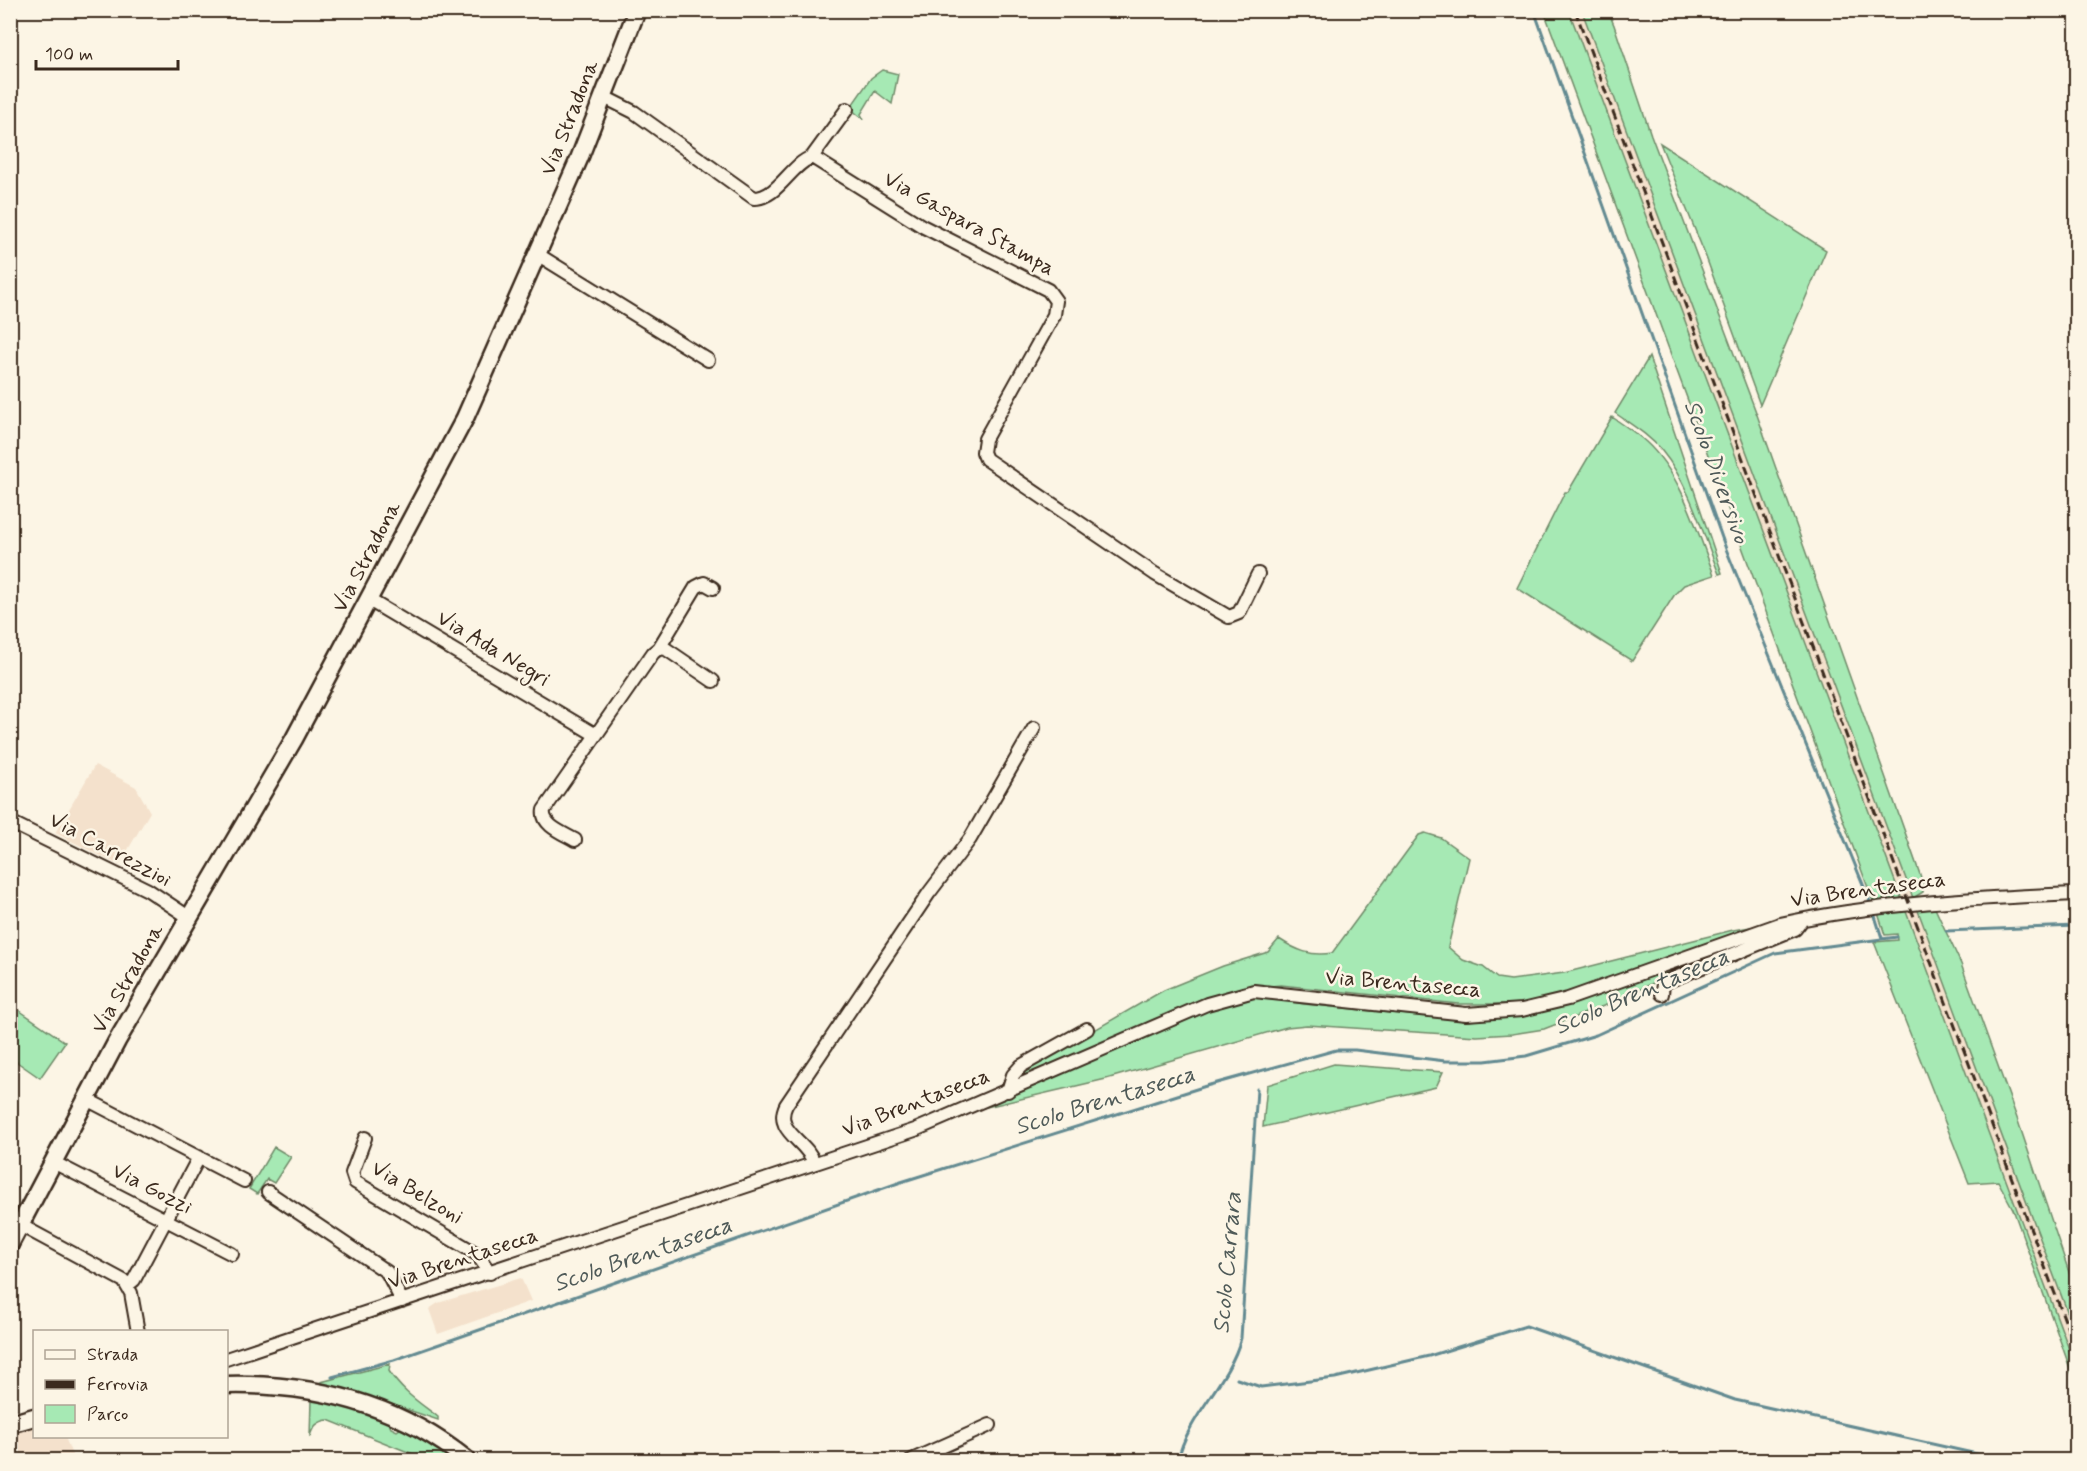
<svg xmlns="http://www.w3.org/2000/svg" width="2087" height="1471" viewBox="0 0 2087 1471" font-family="Mynerve,sans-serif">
<rect width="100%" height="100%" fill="#fcf5e5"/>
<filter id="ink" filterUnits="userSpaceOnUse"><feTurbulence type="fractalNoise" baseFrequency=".0167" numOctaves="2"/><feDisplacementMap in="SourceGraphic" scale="12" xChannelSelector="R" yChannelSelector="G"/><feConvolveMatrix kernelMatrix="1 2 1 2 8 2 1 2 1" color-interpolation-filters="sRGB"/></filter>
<g filter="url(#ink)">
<!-- built -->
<path fill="#f4e1cc" d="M1569 11H1582L2076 1335V1368Z
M95 765 136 787 150 812 119 865 55 833Z
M521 1278 531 1301 438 1334 429 1309 438 1303Z
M34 1422V1436L65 1437 74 1460H11V1429Z"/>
<!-- green -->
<path fill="#a6e9b4" stroke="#708a69" stroke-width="1.5" d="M1544 11H1569L1902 900 1874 904Z
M1582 11H1608L1614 25 1651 135 1756 412 1923 883V892L1913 898Z
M882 70 898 74 892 104 875 91 861 114 864 120 850 108 871 78Z
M1660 143 1826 250 1760 405 1706 257Z
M1649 357 1722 573 1719 574C1703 534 1690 485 1662 451 1649 435 1632 425 1615 413Z
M1612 417C1624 425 1636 433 1646 442 1682 475 1697 531 1714 575L1684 585 1675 594 1632 661 1517 588 1565 492H1568Z
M1425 833 1441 838 1469 858 1448 947 1463 960 1483 967 1497 978 1511 980 1564 973 1733 930 1762 925 1571 993 1521 1004H1458L1281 985 1240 989 1186 1006 1017 1082V1077L1025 1070 1164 990 1223 966 1268 952 1279 939C1296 950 1311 957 1332 953L1419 835Z
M1934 906 1961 964 2018 1121 2076 1293V1335L1917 908Z
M1905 909 2076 1368V1385L2013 1209 1998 1181 1969 1183 1874 942 1898 940 1897 934 1885 935 1878 913Z
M1766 935 1659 980 1619 1000 1544 1029 1512 1034 1477 1036 1307 1025 1287 1027 1106 1079 978 1109 1213 1006 1252 995 1304 1004 1468 1021 1533 1014 1565 1006Z
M10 1004 65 1042 40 1078 14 1060 11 1065Z
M1334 1064 1443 1072 1436 1087 1263 1127 1267 1085Z
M274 1147 291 1157 274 1183 267 1179 257 1194 249 1189Z
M390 1364 389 1371C401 1391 420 1403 438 1417V1420L373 1398 326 1387 321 1382Z
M319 1397 386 1417 391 1428 397 1431 404 1426 459 1460H428L328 1420C317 1421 312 1427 310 1437L311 1399Z"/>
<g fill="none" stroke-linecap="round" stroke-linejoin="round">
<!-- stream -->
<path stroke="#638a91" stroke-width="3" d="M1534 10 1726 549 1871 904
M1874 913 1882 938
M1946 931 2076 926
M332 1377 394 1360 901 1182 1206 1086 1336 1050H1355L1445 1061H1485L1526 1056 1596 1035 1775 953 1897 937
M1237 1379 1261 1387 1335 1378 1429 1356 1526 1326 1735 1400 2004 1460
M1178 1460C1188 1415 1229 1383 1241 1338L1257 1089"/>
<defs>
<path id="minor" d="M604 97 634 112 754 198C778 198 790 165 812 157L922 226 1048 290 1056 301 1054 315 985 439 983 452 986 459 1155 574 1229 617 1239 613 1258 574
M812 157 847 109
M537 254 708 360
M369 600 596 735
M659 648 696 587 704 583 713 588
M10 822 148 890 190 918
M575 840C563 833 541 825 544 810L653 653 659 648 666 649 713 681
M1662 994 1663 983 1795 929 1802 920
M1008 1091 1013 1075 1021 1066 1087 1029
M86 1099 244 1181
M365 1138 352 1173 355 1182 477 1254 490 1273
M53 1162 232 1254
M814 1163C807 1140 773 1132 786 1105L929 893 970 839 1034 728
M268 1192 387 1272 402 1301
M20 1225 124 1281 131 1293 138 1332
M128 1285 134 1280 199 1157
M226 1359 915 1130 1207 1004 1254 991 1466 1014 1522 1010 1568 999 1780 924C1877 903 1977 898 2076 894
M912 1460 990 1425"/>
<path id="major" d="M10 1244 117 1041 294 739 465 418 579 159 637 10
M226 1385C314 1383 398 1404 467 1460
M10 1424 34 1417"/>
</defs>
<!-- minor casing -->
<use href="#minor" stroke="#3b2a1e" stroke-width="16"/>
<!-- major casing -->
<use href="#major" stroke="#3b2a1e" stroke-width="21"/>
<!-- minor -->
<use href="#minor" stroke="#fcf5e5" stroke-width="12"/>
<!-- major -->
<use href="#major" stroke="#fcf5e5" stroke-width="16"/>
<!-- rail -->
<path stroke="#3b2a1e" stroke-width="3" stroke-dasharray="9 4.5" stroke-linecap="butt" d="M1575 10 2076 1350"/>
</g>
</g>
<g text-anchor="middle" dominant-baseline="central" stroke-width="5" stroke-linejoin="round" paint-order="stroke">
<!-- street labels -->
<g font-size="22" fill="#3b2a1e" stroke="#fcf5e5">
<text transform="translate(570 118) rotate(-68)">Via Stradona</text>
<text transform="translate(969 224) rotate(29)">Via Gaspara Stampa</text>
<text transform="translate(367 557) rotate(-62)">Via Stradona</text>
<text transform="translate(493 649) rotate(31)">Via Ada Negri</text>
<text transform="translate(110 850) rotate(28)">Via Carrezzioi</text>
<text transform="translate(1868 890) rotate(-8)">Via Brentasecca</text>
<text transform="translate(128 979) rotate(-60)">Via Stradona</text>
<text transform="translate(1403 984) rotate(5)">Via Brentasecca</text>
<text transform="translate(916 1103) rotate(-21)">Via Brentasecca</text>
<text transform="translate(152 1189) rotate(27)">Via Gozzi</text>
<text transform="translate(417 1193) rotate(31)">Via Belzoni</text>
<text transform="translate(463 1259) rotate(-18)">Via Brentasecca</text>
</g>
<!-- water labels -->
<g font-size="24" font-style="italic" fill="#4f5a58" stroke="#fcf5e5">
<text transform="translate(1716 472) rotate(70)">Scolo Diversivo</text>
<text transform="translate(1642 992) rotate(-23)">Scolo Brentasecca</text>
<text transform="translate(1105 1101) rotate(-17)">Scolo Brentasecca</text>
<text transform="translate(643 1255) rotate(-19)">Scolo Brentasecca</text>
<text transform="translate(1228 1263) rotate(-85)">Scolo Carrara</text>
</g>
</g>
<!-- margin -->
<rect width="2087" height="1471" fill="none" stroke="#fcf5e5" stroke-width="36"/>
<rect x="18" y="18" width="2051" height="1435" fill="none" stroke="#3b2a1e" stroke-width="2" filter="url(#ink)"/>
<!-- legend -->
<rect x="33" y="1330" width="195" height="108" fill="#fcf5e5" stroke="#afa495" stroke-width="1.5"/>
<rect x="45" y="1350" width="30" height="9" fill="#fcf5e5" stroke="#afa495" stroke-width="1.5"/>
<text x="87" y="1360" font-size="18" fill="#3b2a1e">Strada</text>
<rect x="45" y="1380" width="30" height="9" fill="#3b2a1e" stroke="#afa495" stroke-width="1.5"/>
<text x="87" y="1390" font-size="18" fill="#3b2a1e">Ferrovia</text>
<rect x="45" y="1405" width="30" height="18" fill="#a6e9b4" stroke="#afa495" stroke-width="1.5"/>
<text x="87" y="1420" font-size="18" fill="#3b2a1e">Parco</text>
<!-- scale -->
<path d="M36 60v9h142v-9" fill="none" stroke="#3b2a1e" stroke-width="3"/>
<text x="45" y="60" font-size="18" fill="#3b2a1e" stroke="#fcf5e5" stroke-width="4.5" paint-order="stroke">100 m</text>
</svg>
